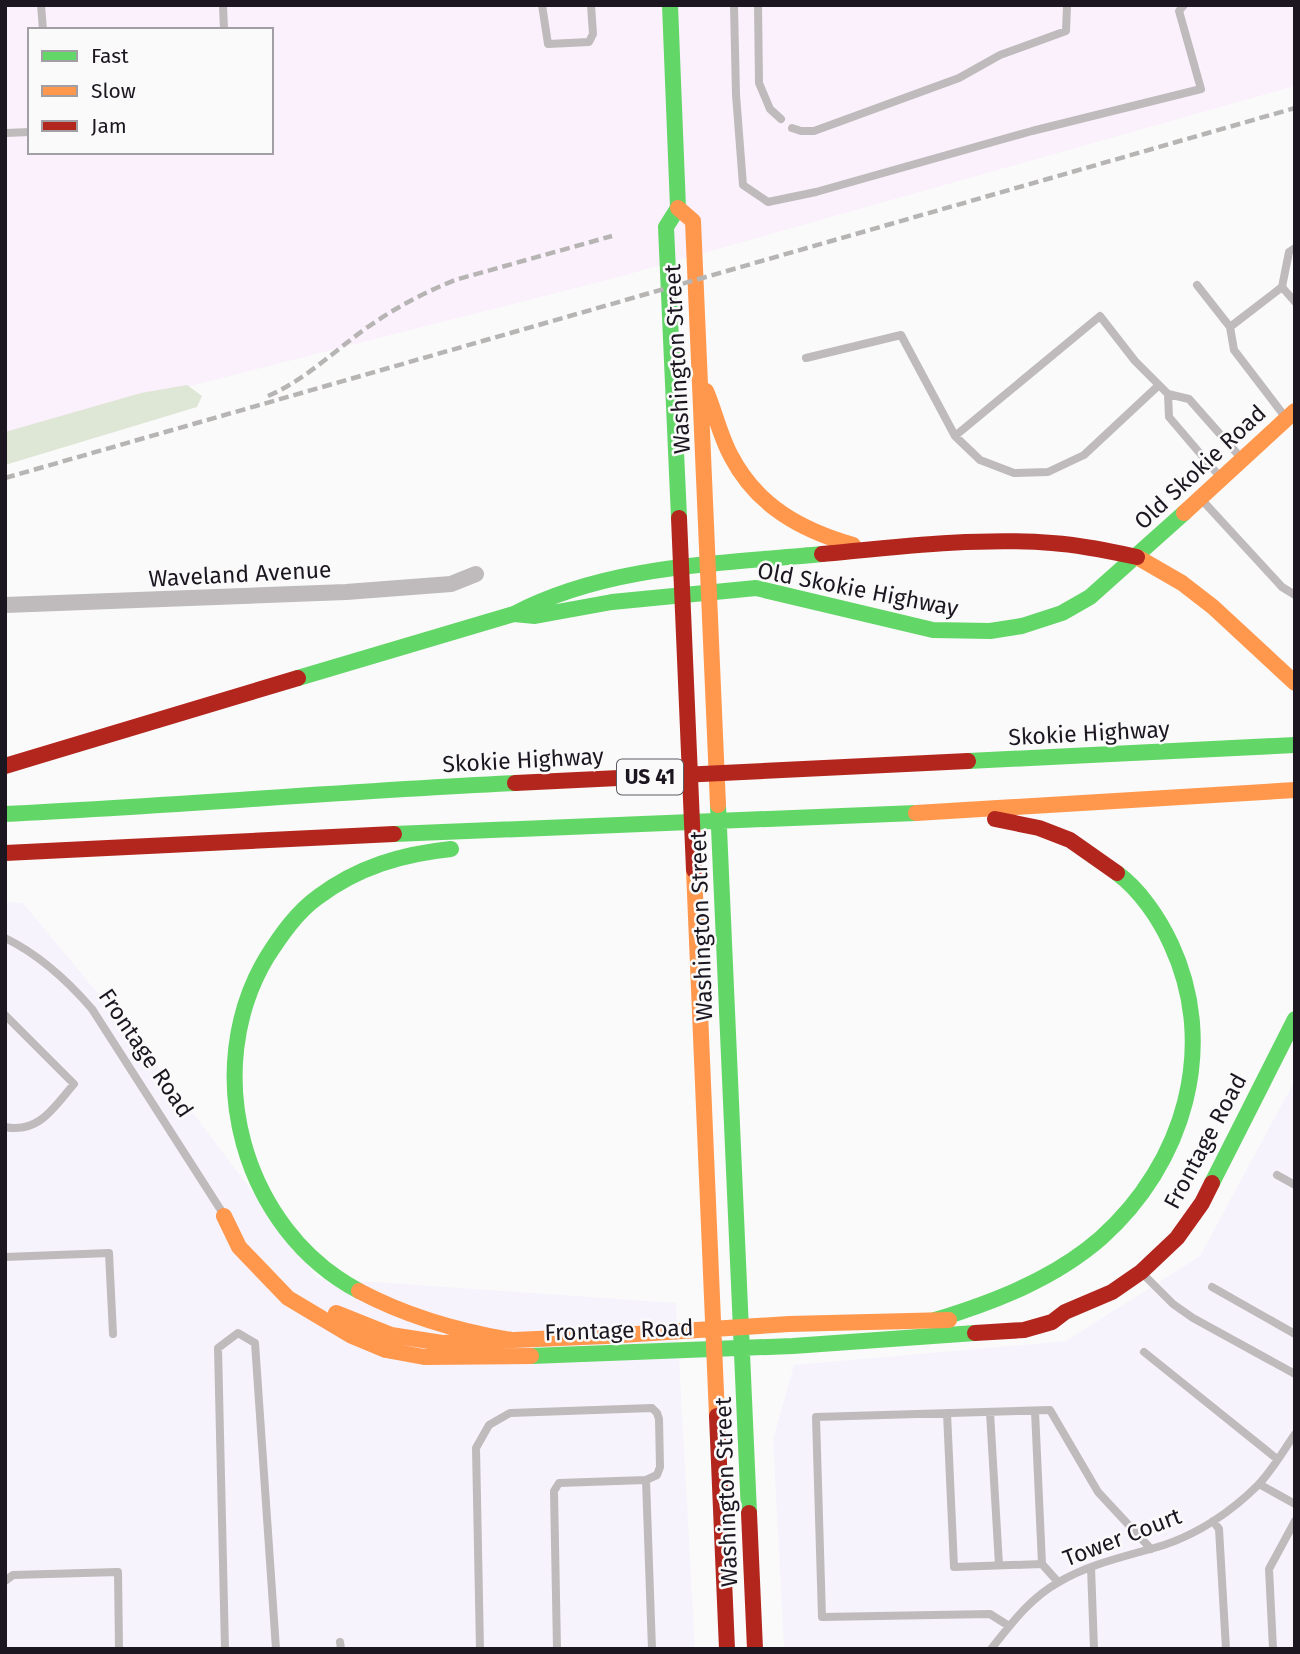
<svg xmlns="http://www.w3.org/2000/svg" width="1300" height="1654" viewBox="0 0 1300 1654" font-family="'Fira Sans',sans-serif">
<rect width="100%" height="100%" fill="#fafafa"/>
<!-- built -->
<path fill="#f7f3fc" d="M5 902 23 903 157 1065 317 1278 676 1303 695 1649H5Z
M1295 1080V1649H784L773 1439 794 1365 1066 1341 1200 1256Z"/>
<!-- industrial -->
<path fill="#fbf1fc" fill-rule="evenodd" d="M5 5H1295V86L615 278 5 433ZM30 30H271V152H30Z"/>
<!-- green -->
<path fill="#dee6d5" d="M187 385 202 396 197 407 5 465V432L141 393Z"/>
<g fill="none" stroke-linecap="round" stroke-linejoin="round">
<!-- lane -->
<path stroke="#bfbabb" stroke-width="8" d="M41 5 43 30
M223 5 224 30
M542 5 548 44 589 42 593 34 591 5
M734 5 736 95 743 185 768 202 816 192 1032 131 1201 89 1179 11 1184 5
M758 5 759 83 770 109 781 119
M792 128 801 131H814L959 78 1000 55 1066 31 1067 5
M5 133 30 132
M1197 285 1230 327
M1282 287 1289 252 1295 248
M806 358 901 335 955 436 980 460 1014 473 1048 472 1084 455 1159 385
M1168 394 1169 417 1221 478
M1286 418 1234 350 1230 327 1282 287 1295 302
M955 436 1100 316 1135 361 1168 394 1189 399 1242 459
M1202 500 1282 587 1295 595
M5 938C40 955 67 980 92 1009L224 1215
M5 1015 74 1084C54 1107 39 1134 5 1127
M1277 1175 1295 1185
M5 1257 109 1253 113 1334
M1143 1274 1173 1304 1193 1318 1295 1374
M1212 1287 1295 1334
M1144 1352 1277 1459
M1035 1411 1042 1564
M990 1412 999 1565
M947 1413 954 1567 1042 1564 1058 1582
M1259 1484 1295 1504
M1213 1521 1219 1529 1226 1649
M1091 1567 1094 1649
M5 1581 13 1575 118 1572 119 1649
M1009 1626 990 1614 822 1617 816 1417 1050 1410 1098 1492 1151 1549
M340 1642 341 1649
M225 1649 218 1348 238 1333 255 1343 276 1649
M480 1649 476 1448 489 1425 510 1413 652 1408 657 1413 659 1419 660 1467 657 1475 646 1480
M557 1649 554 1491 559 1483 646 1480 652 1649
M991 1649C1011 1624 1030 1598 1059 1582 1091 1563 1128 1556 1164 1545 1198 1534 1232 1511 1257 1486 1272 1471 1283 1451 1295 1434
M1273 1649 1269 1569 1295 1521"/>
<!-- street -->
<path stroke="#bfbabb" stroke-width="16" d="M5 605 346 592 451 584 476 574"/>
<!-- fast -->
<path stroke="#63d668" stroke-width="16" d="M670 5 678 208 666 227 679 518
M514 614 535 616 612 602 756 588 933 630 990 631 1022 626 1062 613 1090 597 1184 513
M298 678 514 614C608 565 718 564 822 554
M968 761 1295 745
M718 805 749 1513
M5 814C175 806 345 791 515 783
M394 834 916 813
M1212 1183 1295 1019
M359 1291C242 1229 199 1070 267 957 281 935 297 912 318 897 358 867 402 854 451 849
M935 1320C994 1302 1054 1279 1101 1238 1184 1164 1219 1047 1171 944 1159 918 1140 890 1117 873
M531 1356 793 1346 975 1333"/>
<!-- slow -->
<path stroke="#ff974d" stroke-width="16" d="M678 208 693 221 718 805
M706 391C715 412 720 436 731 456 757 506 801 530 853 545
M1184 513 1295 411
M1137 557 1182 583 1213 607 1295 683
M916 813 1295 790
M694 870 717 1416
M224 1216 239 1247 288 1298 350 1335 386 1350 424 1357 531 1356
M359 1291C408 1317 457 1331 511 1340
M336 1313 391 1335 442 1343 606 1336 789 1324 949 1320"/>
<!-- jam -->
<path stroke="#b3261e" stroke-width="16" d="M679 518 694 870
M822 554C896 547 978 537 1052 543 1081 545 1109 551 1137 557
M5 766 298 678
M515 783 968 761
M995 819 1039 828 1070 840 1117 873
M5 853 394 834
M975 1333 1024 1330 1052 1322 1065 1312 1112 1292 1141 1272 1177 1238 1202 1203 1212 1183
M717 1416 727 1649
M749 1513 755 1649"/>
<!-- rail -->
<path stroke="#b7b4b4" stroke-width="4.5" stroke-dasharray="10 5" stroke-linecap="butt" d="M268 396C305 380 333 352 365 329 393 309 423 293 455 280L612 236
M5 478 1295 108"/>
</g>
<g text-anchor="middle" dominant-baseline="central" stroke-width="5" stroke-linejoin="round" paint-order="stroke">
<!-- shield labels -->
<rect fill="#fafafa" stroke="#5f5a62" stroke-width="2" x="617" y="759.5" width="66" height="35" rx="5"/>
<g font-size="21" font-weight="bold" fill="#1c1621">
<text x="650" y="777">US 41</text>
</g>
<!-- street labels -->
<g font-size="23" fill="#1c1621" stroke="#fafafa">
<text transform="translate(677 359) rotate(-93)">Washington Street</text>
<text transform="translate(1200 467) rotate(-43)">Old Skokie Road</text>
<text transform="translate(240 574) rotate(-3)">Waveland Avenue</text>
<text transform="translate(858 589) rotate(11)">Old Skokie Highway</text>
<text transform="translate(1089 733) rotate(-3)">Skokie Highway</text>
<text transform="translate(523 760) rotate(-3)">Skokie Highway</text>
<text transform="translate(701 926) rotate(-92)">Washington Street</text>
<text transform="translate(146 1053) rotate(56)">Frontage Road</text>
<text transform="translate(1205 1141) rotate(-62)">Frontage Road</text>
<text transform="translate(619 1330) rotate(-2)">Frontage Road</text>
<text transform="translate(726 1492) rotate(-92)">Washington Street</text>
<text transform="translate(1122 1537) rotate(-21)">Tower Court</text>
</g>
</g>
<!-- border -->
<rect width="1300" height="1654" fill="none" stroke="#1c1621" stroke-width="14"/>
<!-- legend -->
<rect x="28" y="28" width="245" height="126" fill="#fafafa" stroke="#a19fa3" stroke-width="2"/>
<rect x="42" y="51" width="35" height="10" fill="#63d668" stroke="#a19fa3" stroke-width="2"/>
<text x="91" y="63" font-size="21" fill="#1c1621">Fast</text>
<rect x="42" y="86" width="35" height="10" fill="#ff974d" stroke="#a19fa3" stroke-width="2"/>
<text x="91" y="98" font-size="21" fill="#1c1621">Slow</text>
<rect x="42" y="121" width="35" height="10" fill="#b3261e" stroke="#a19fa3" stroke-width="2"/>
<text x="91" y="133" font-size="21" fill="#1c1621">Jam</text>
</svg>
